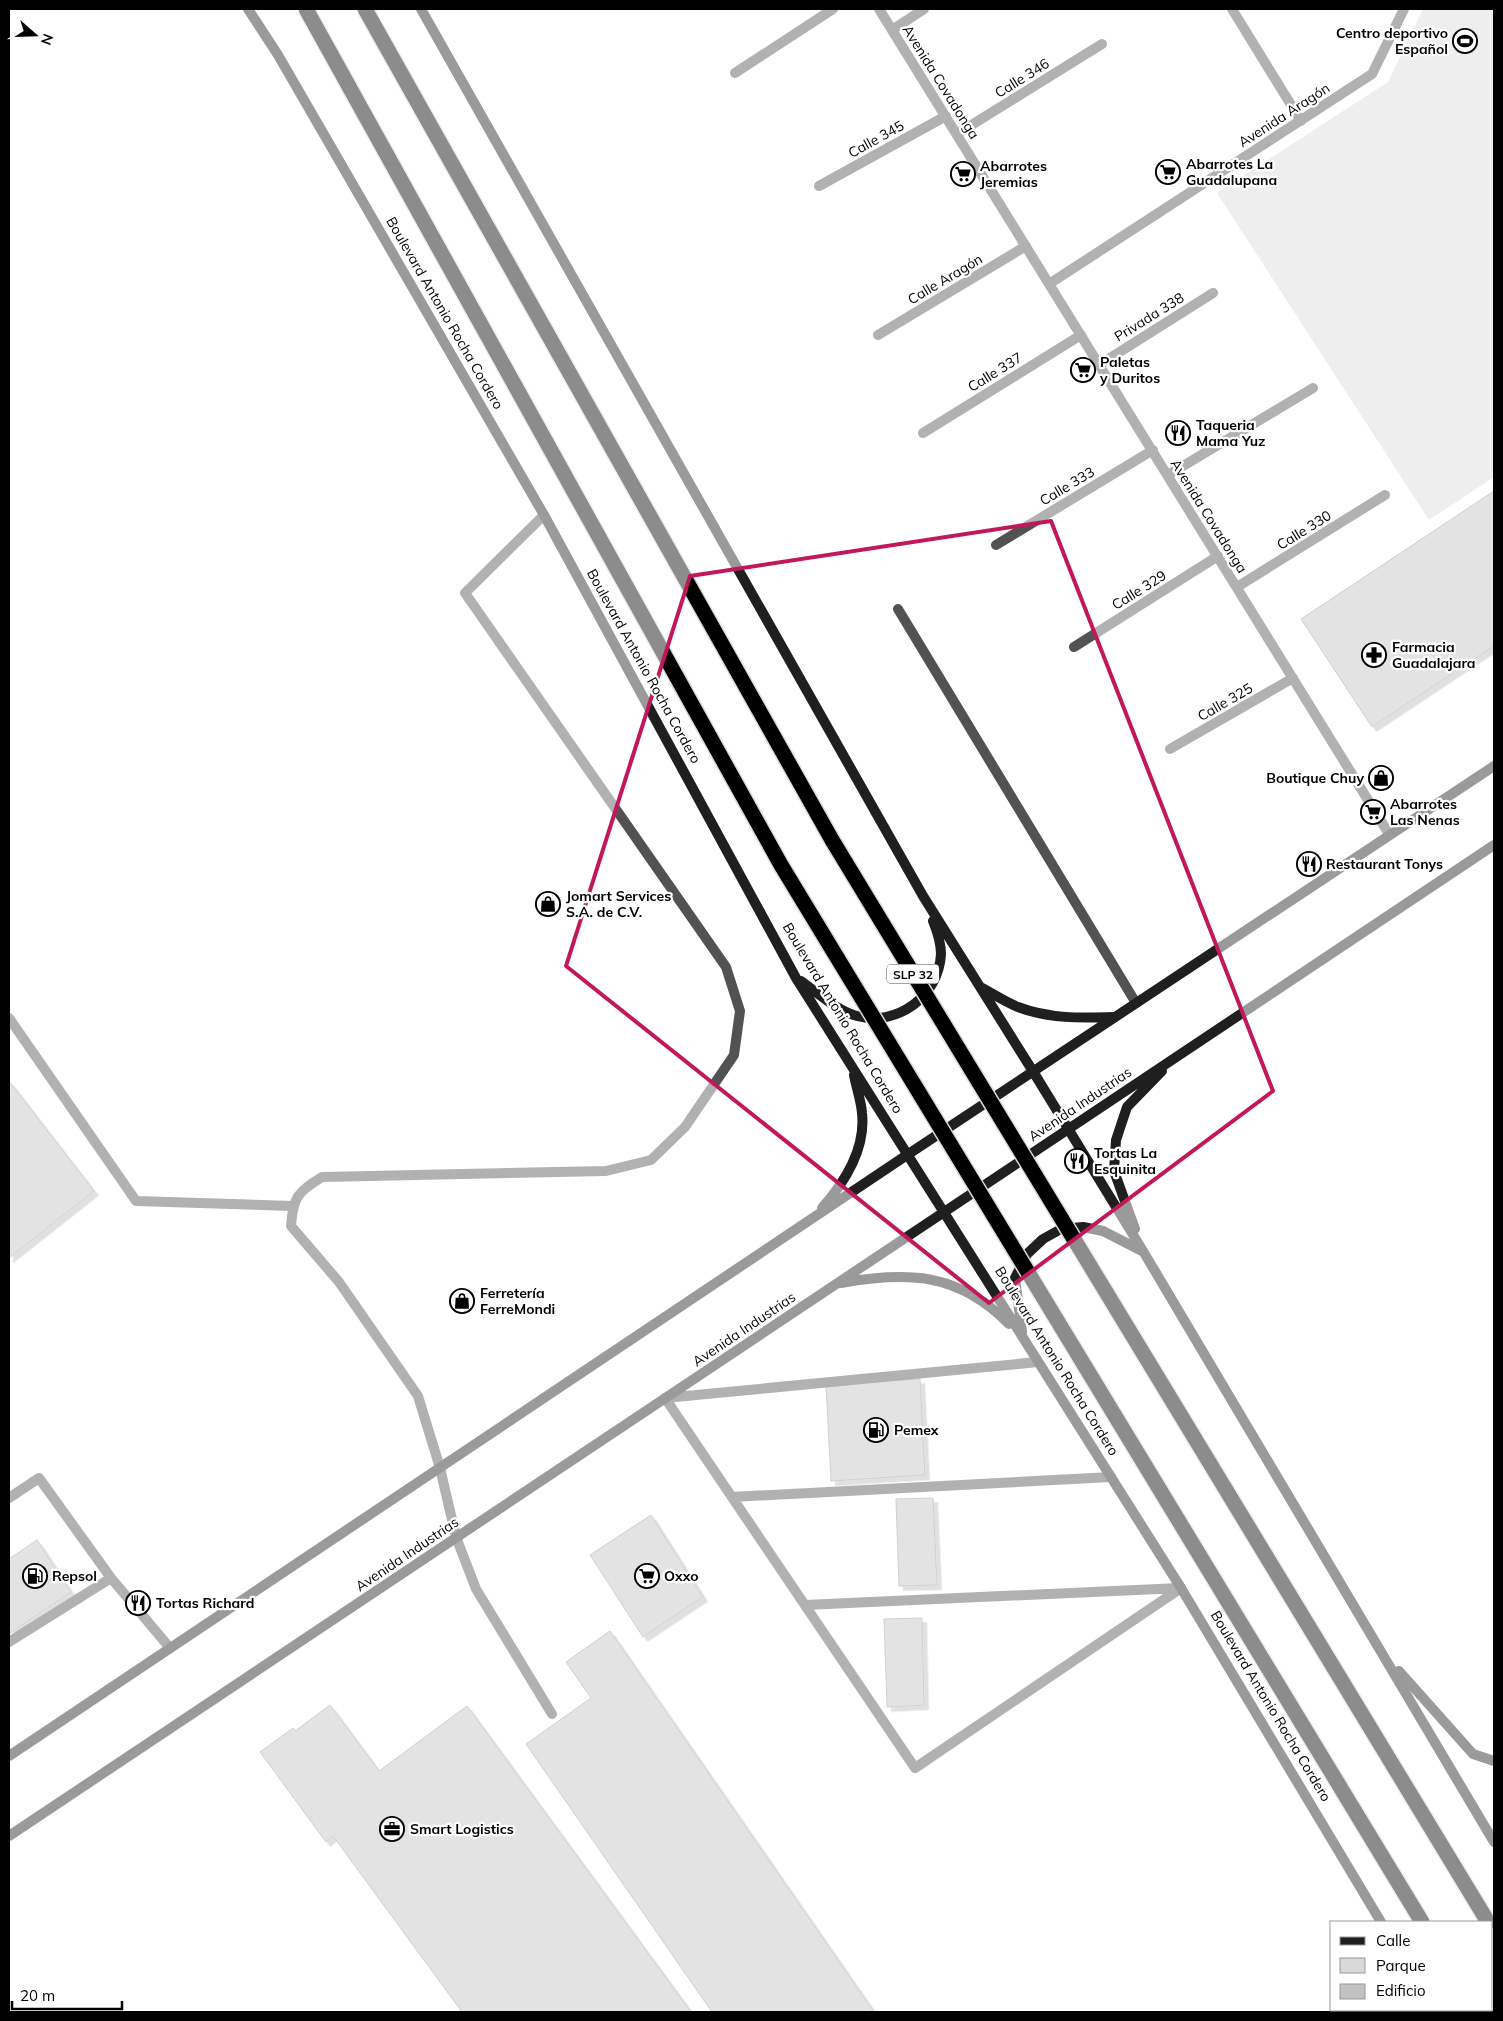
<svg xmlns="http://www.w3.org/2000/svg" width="1503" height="2021" viewBox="0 0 1503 2021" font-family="Mulish,sans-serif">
<defs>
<filter id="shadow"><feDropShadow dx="4.5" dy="4.5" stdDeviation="0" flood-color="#0004"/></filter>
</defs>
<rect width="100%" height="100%" fill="#fff"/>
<!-- green -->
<path fill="#d9d9d9" d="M1423 9H1494V477L1429 520 1217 193 1388 82Z"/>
<!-- building -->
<path fill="#c2c2c2" stroke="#969696" filter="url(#shadow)" d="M1494 491V646L1372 727 1301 619Z
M9 1081 94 1191 9 1258Z
M920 1379 925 1475 831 1481 826 1385Z
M933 1498 937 1585 899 1586 896 1499Z
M651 1515 703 1597 643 1637 590 1555Z
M37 1540 71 1592 9 1634V1559Z
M922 1618 924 1705 887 1707 884 1619Z
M610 1631 874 2012H712L526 1744 591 1698 566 1662Z
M330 1705 379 1771 467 1706 691 2012H462L333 1836 326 1842 260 1752 293 1728 295 1731Z"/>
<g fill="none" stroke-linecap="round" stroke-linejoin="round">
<defs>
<path id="highway" d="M1475 2010 1476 2012"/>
</defs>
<!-- highway casing -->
<use href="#highway" stroke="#dbdbdb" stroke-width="18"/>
<!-- lane -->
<path stroke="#525252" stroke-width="10" d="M544 515 465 593 726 967 740 1011 734 1055 685 1127 651 1160 606 1171 322 1177C297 1192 293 1198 291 1226L339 1282 418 1396 440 1468 456 1537 476 1589 552 1714
M898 609 1136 1003
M9 1018 136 1201 292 1206
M1038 1362 665 1398 915 1768 1181 1588
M732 1497 1111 1477
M9 1498 39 1478 111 1578 170 1648
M805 1605 1180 1588
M9 1642 111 1578"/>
<!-- street -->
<path stroke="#525252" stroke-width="10" d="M879 9 1389 834
M1232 9 1301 121
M892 30 924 9
M735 73 833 9
M957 134 1102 44
M819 186 946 116
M1049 284 1372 74 1404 9
M878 335 1026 246
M1099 365 1213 293
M923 433 1081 335
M1168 475 1313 388
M996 545 1153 450
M1237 587 1385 495
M1074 647 1218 556
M1170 749 1293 678"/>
<!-- secondary -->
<path stroke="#1f1f1f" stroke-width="10" d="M248 9 278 55 544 515 796 978 1181 1588 1381 1922
M421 9 923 896 1034 1073 1143 1251 1494 1842
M801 981C818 993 837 1011 857 1016 897 1027 939 996 941 954 941 943 937 931 933 921
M980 987C992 993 1005 1002 1018 1007 1049 1019 1081 1018 1114 1017
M822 1208C845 1182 866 1149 862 1113 861 1100 856 1087 854 1075
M1135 1229 1114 1171 1116 1140 1127 1107 1162 1071
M841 1283C909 1271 959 1273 1009 1324
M1022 1332 1015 1278 1027 1254 1043 1239 1061 1229 1083 1227 1103 1231 1142 1251
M1399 1671 1473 1754 1494 1761
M9 1756 907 1155 1494 766
M9 1836 1494 845
M1448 2010 1452 2012"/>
<!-- highway -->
<use href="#highway" stroke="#000" stroke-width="15"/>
<defs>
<path id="highway-bridge" d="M306 9 781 865 1422 1922
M365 9 832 840 1488 1922"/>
</defs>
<!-- highway-bridge casing -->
<use href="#highway-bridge" stroke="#dbdbdb" stroke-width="18" stroke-linecap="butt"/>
<!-- highway-bridge -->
<use href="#highway-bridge" stroke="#000" stroke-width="15"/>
</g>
<!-- marked area -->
<path d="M0 0H1503V2021H0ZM1051 521 1273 1091 989 1303 566 966 690 576Z" fill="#fff" fill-opacity=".55" fill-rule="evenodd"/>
<path fill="none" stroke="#c2185b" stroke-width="4" stroke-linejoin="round" d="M1051 521 1273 1091 989 1303 566 966 690 576Z"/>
<!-- icons -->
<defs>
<symbol id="stadium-ring" viewBox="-11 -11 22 22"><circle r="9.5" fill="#fff" stroke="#000" stroke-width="1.5"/><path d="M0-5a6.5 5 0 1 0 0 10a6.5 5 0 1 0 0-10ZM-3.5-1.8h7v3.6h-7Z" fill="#000"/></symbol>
<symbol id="supermarket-ring" viewBox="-11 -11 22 22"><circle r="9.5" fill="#fff" stroke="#000" stroke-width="1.5"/><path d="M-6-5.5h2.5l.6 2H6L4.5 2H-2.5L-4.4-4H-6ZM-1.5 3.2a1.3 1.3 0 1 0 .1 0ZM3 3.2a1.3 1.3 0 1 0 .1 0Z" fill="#000"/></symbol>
<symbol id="restaurant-ring" viewBox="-11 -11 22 22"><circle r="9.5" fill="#fff" stroke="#000" stroke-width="1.5"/><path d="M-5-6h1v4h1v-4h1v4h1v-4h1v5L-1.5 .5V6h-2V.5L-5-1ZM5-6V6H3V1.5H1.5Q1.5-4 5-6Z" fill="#000"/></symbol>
<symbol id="pharmacy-ring" viewBox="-11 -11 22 22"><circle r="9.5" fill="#fff" stroke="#000" stroke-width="1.5"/><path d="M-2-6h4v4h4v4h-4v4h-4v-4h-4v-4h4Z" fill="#000"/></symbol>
<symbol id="shop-ring" viewBox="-11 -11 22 22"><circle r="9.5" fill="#fff" stroke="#000" stroke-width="1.5"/><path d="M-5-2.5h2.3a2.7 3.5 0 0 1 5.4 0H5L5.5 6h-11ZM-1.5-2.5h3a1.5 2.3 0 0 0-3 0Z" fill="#000"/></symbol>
<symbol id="fuel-ring" viewBox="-11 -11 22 22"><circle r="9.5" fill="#fff" stroke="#000" stroke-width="1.5"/><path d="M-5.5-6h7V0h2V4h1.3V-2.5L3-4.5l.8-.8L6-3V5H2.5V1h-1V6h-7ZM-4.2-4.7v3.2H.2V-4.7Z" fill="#000"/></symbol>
<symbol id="office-ring" viewBox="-11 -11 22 22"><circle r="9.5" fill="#fff" stroke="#000" stroke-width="1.5"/><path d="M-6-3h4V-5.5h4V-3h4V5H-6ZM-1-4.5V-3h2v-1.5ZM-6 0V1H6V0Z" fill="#000"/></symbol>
</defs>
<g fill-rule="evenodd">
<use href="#stadium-ring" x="1451" y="27" width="28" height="28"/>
<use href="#supermarket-ring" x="1154" y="158" width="28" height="28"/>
<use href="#supermarket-ring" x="949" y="160" width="28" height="28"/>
<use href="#supermarket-ring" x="1069" y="356" width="28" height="28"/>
<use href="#restaurant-ring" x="1164" y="419" width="28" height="28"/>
<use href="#pharmacy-ring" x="1360" y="641" width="28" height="28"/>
<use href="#shop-ring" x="1367" y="764" width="28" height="28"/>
<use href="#supermarket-ring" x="1359" y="798" width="28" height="28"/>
<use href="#restaurant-ring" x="1295" y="850" width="28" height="28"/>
<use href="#shop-ring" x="534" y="890" width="28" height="28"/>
<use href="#restaurant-ring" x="1063" y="1147" width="28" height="28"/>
<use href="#shop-ring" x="448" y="1287" width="28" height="28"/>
<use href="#fuel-ring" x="862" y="1416" width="28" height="28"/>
<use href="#fuel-ring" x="21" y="1562" width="28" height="28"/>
<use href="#supermarket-ring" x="633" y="1562" width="28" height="28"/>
<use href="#restaurant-ring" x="124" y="1589" width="28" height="28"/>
<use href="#office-ring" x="378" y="1815" width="28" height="28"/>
</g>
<g text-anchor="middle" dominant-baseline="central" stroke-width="4.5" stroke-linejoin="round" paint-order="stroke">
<!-- shield labels -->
<rect fill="#fff" stroke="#4c4c4c" stroke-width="1" x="887" y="964.5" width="52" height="19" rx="4"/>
<g font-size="12" font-weight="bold" fill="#000">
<text x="913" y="974">SLP 32</text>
</g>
<!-- poi labels -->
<g font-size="14" font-weight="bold" fill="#000" stroke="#fff" text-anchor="start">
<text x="1448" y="33" text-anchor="end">Centro deportivo<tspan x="1448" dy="16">Español</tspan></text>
<text x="1186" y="164">Abarrotes La<tspan x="1186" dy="16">Guadalupana</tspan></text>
<text x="980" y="166">Abarrotes<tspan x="980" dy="16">Jeremias</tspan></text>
<text x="1100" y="362">Paletas<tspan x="1100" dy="16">y Duritos</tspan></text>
<text x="1196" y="425">Taqueria<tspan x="1196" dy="16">Mama Yuz</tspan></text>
<text x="1392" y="647">Farmacia<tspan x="1392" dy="16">Guadalajara</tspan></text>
<text x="1364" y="778" text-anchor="end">Boutique Chuy</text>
<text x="1390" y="804">Abarrotes<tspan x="1390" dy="16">Las Nenas</tspan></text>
<text x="1326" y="864">Restaurant Tonys</text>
<text x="566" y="896">Jomart Services<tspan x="566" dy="16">S.A. de C.V.</tspan></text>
<text x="1094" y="1153">Tortas La<tspan x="1094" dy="16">Esquinita</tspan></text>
<text x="480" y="1293">Ferretería<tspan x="480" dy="16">FerreMondi</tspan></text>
<text x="894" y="1430">Pemex</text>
<text x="52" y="1576">Repsol</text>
<text x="664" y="1576">Oxxo</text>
<text x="156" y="1603">Tortas Richard</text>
<text x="410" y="1829">Smart Logistics</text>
</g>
<!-- street labels -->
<g font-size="14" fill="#000" stroke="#fff">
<text transform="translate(1022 78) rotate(-32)">Calle 346</text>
<text transform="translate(941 82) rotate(58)">Avenida Covadonga</text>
<text transform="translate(1284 115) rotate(-33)">Avenida Aragón</text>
<text transform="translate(876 139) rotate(-29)">Calle 345</text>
<text transform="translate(945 279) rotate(-31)">Calle Aragón</text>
<text transform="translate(445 313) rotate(60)">Boulevard Antonio Rocha Cordero</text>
<text transform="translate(1149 317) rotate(-32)">Privada 338</text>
<text transform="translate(995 372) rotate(-32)">Calle 337</text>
<text transform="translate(1067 486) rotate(-31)">Calle 333</text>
<text transform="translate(1209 516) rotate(58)">Avenida Covadonga</text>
<text transform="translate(1304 530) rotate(-32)">Calle 330</text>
<text transform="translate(1139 590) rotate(-32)">Calle 329</text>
<text transform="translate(644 666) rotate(61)">Boulevard Antonio Rocha Cordero</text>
<text transform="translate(1225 702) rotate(-30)">Calle 325</text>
<text transform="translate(843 1018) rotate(59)">Boulevard Antonio Rocha Cordero</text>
<text transform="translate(1080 1104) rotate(-34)">Avenida Industrias</text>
<text transform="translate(744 1329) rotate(-34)">Avenida Industrias</text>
<text transform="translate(1057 1361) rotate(58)">Boulevard Antonio Rocha Cordero</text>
<text transform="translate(407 1554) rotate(-34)">Avenida Industrias</text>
<text transform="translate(1271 1706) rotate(59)">Boulevard Antonio Rocha Cordero</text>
</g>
</g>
<!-- border -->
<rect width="1503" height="2021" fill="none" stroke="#000000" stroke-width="20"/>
<!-- legend -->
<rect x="1330" y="1921" width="162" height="90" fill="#ffffff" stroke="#999999"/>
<rect x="1340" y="1937" width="25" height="8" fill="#1f1f1f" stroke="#999999"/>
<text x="1376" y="1946" font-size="15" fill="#000000">Calle</text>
<rect x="1340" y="1958" width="25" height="15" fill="#d9d9d9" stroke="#999999"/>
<text x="1376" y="1971" font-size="15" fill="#000000">Parque</text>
<rect x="1340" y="1984" width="25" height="15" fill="#c2c2c2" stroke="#999999"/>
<text x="1376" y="1996" font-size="15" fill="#000000">Edificio</text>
<!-- north arrow -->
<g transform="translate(35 35) rotate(110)" stroke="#ffffff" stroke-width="4" paint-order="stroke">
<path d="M0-4L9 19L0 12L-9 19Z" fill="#000000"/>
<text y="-8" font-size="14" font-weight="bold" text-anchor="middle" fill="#000000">N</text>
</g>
<!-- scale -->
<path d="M12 2001v8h110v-8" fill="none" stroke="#000000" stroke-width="2.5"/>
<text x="20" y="2001" font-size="15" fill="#000000" stroke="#ffffff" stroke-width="4" paint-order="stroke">20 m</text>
</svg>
